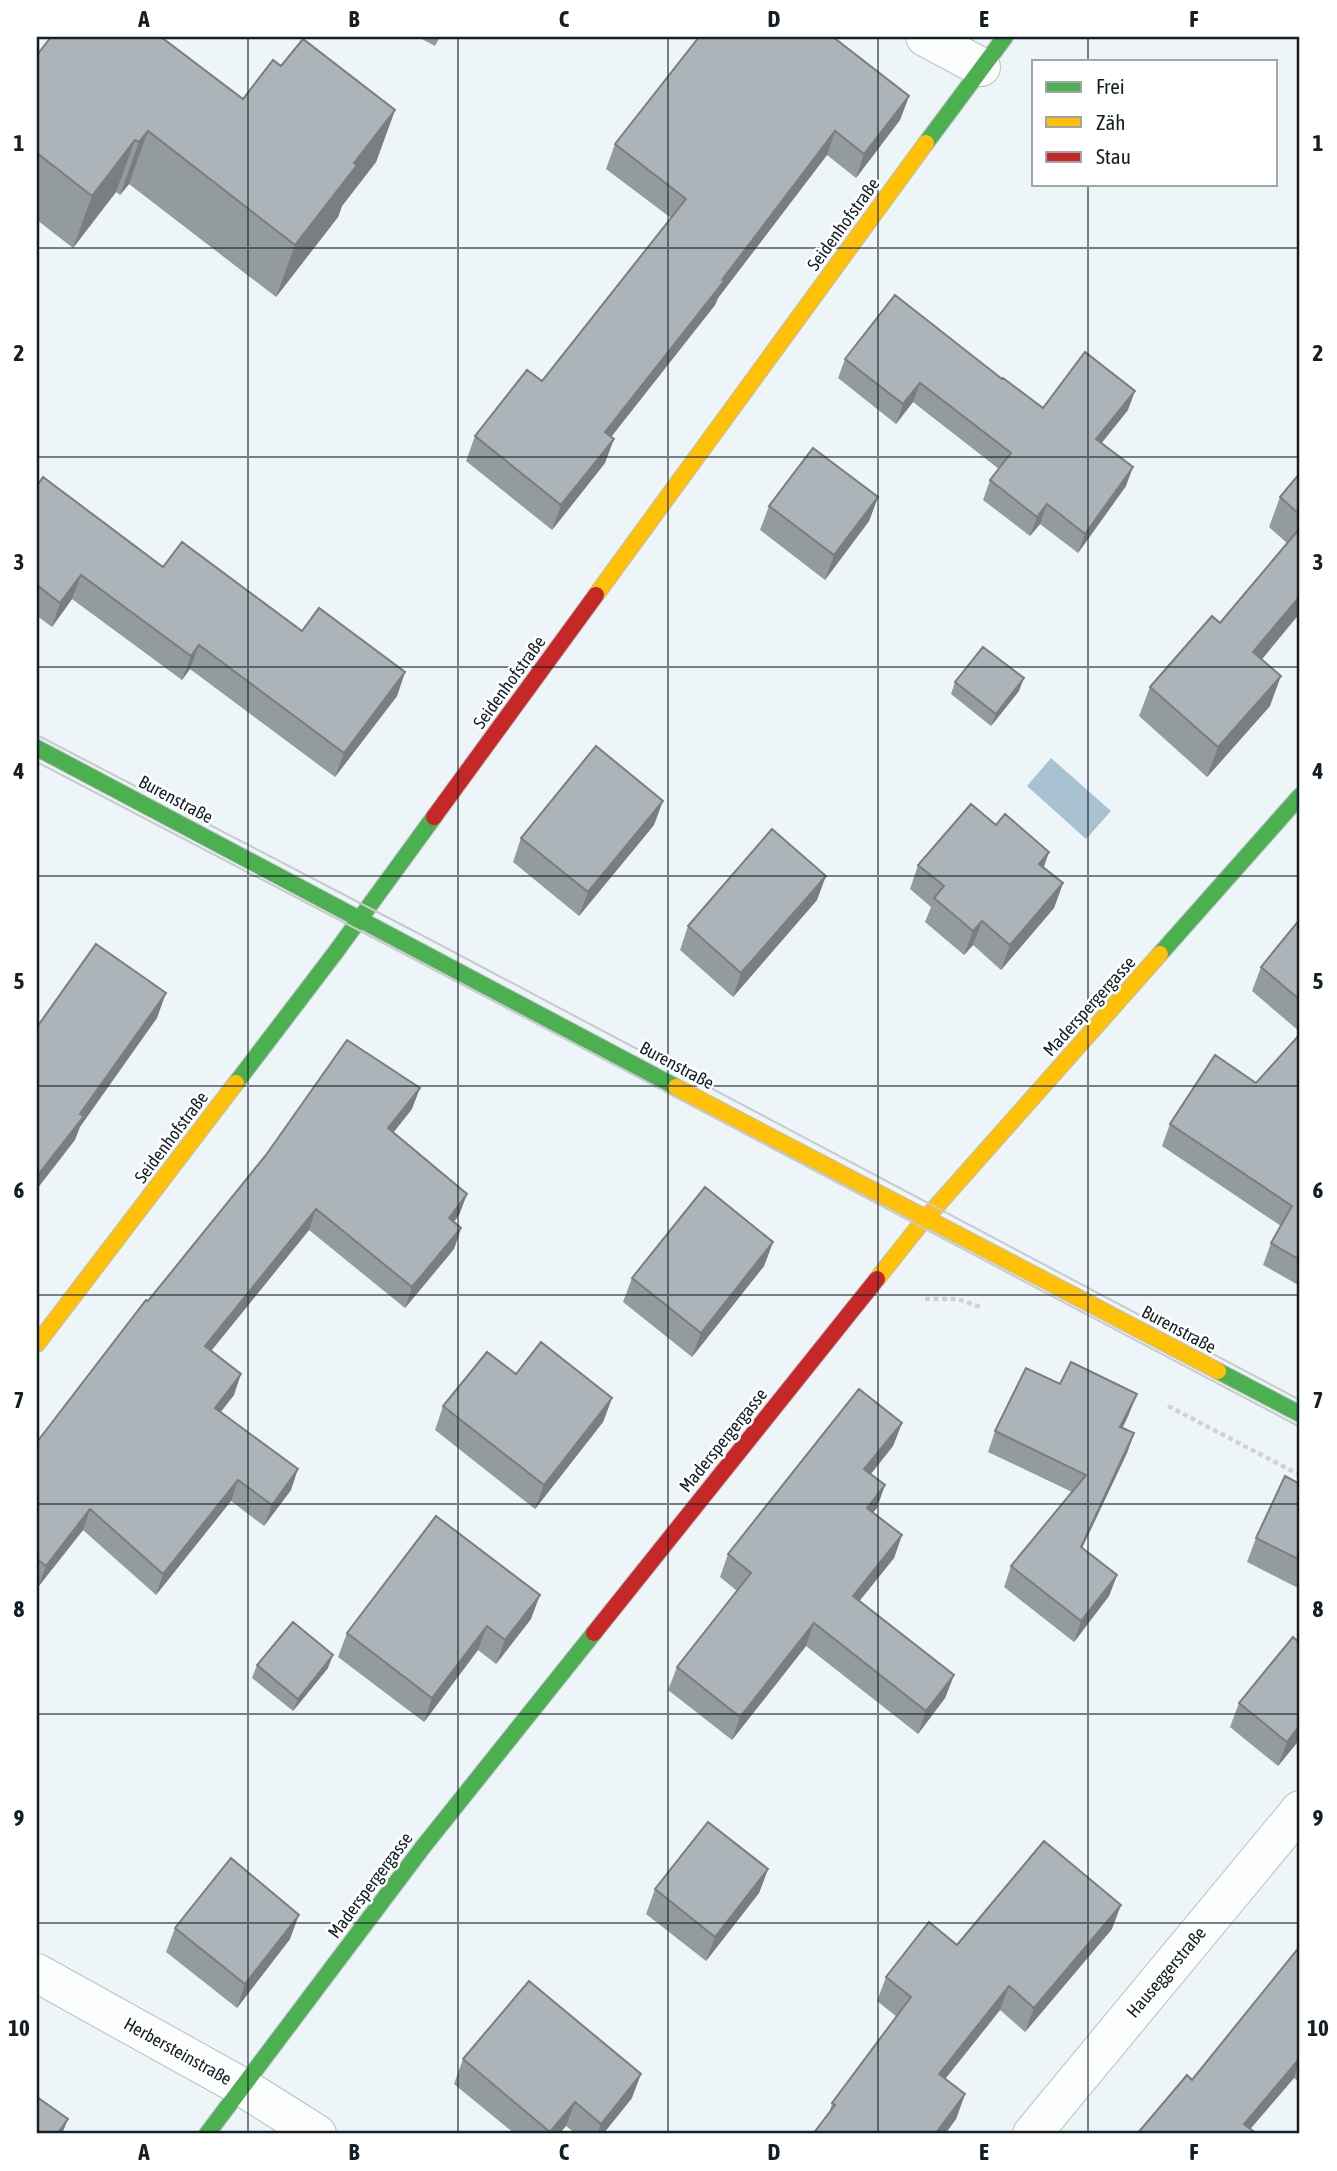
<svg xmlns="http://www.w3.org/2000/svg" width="1337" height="2171" viewBox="0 0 1337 2171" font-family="'Asap Condensed',sans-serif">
<rect width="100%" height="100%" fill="#eef5f9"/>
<!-- water -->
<path fill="#a8c2d2" d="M1051 758 1111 811 1086 839 1027 786Z"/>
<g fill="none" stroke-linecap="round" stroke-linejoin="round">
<defs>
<path id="street" d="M925 37 981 67
M37 1973 244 2088 317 2134
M1032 2134 1300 1810"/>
<path id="fast" d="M926 143 1005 37
M37 748 676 1087
M1160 954 1300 796
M236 1083 335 953 434 817
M1218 1371 1300 1414
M207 2134 423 1847 594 1633"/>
<path id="slow" d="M596 595 926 143
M676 1087 1218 1371
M877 1279 919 1226 1160 954
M37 1344 236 1083"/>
<path id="jam" d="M434 817 596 595
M594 1633 877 1279"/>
</defs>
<!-- street casing -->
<use href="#street" stroke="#b9c1c6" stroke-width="40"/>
<!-- fast casing -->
<use href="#fast" stroke="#b9c1c6" stroke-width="18"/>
<!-- slow casing -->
<use href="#slow" stroke="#b9c1c6" stroke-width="18"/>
<!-- jam casing -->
<use href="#jam" stroke="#b9c1c6" stroke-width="18"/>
<!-- path -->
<path stroke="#d0d3d6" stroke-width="4.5" stroke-dasharray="5 3.5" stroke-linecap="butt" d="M925 1299H958L980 1307
M1168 1406 1300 1475"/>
<!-- street -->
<use href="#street" stroke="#fcfefe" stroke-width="38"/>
<!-- fast -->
<use href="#fast" stroke="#4caf50" stroke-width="16"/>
<!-- slow -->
<use href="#slow" stroke="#ffc107" stroke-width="16"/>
<!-- jam -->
<use href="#jam" stroke="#c62828" stroke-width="16"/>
<!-- tram -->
<path stroke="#c8cacc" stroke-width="2" d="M37 735 433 941 1300 1400
M37 762 408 956 1300 1427"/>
</g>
<!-- wall -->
<path fill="#949b9f" d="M418 37H440L435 46Z
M37 55 243 99 281 66 395 110 376 162 342 206 338 217 276 297 129 184 120 195 116 192 73 248 37 220Z
M909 96 900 120 856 178 827 155 718 298 715 305 611 437 605 463 552 530 466 461 475 436 542 381 671 218 606 169 615 144Z
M845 359 1002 379 1043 408 1128 410 1101 443 1126 486 1078 553 1040 524 1030 536 983 500 990 480 999 469 913 402 896 424 838 378Z
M1300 473V613L1262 659 1270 706 1207 777 1139 716 1150 687 1220 623 1287 543 1269 527 1280 497Z
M37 486 163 567 302 631 405 672 397 696 335 777 190 669 182 680 72 599 52 627 37 616Z
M878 497 869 521 825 580 760 530 769 506Z
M955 682 1019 691 991 726 951 694Z
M654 825 579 916 513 862 521 838Z
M996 825 1049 852 1044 867 1063 883 1054 908 1001 970 973 945 964 955 925 922 931 907 910 889 918 865Z
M817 900 733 997 680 950 688 926Z
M1300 919V1032L1252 991 1261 967Z
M1300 1034V1286L1263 1265 1271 1243 1281 1226 1162 1146 1170 1124 1256 1083Z
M412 1109 393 1133 467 1194 459 1215 454 1222 461 1228 454 1249 405 1308 309 1230 211 1351 234 1395 221 1412 291 1490 264 1526 231 1501 156 1595 83 1530 38 1587 37 1586V1442L148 1301Z
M773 1242 764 1266 692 1357 623 1302 632 1278Z
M516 1374 612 1398 603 1422 535 1509 435 1430 443 1406Z
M1060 1384 1129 1414 1123 1427 1134 1433 1127 1453 1082 1548 1117 1575 1109 1596 1074 1642 1004 1587 1011 1566 1072 1492 988 1452 995 1431Z
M902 1423 893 1446 871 1474 877 1508 873 1512 902 1535 894 1558 859 1601 954 1675 945 1698 918 1734 806 1646 732 1740 668 1690 677 1667 737 1591 720 1577 728 1554Z
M1300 1484V1589L1247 1562 1256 1538Z
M531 1619 496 1664 478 1650 424 1722 338 1657 347 1633Z
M257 1665 328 1668 293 1711 252 1678Z
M1239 1703 1300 1739 1278 1766 1230 1727Z
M768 1869 759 1893 706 1961 646 1914 655 1889Z
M175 1928 290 1939 237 2008 166 1952Z
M1112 1929 1025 2032 1000 2010 945 2079 965 2094 956 2119 945 2134H813L829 2114 832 2103 897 2017 877 2001 886 1977 957 1945Z
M1300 1946V2083L1294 2078 1250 2129 1192 2080Z
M463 2059 632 2098 603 2134H576L566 2126 559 2134H515L454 2084Z"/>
<!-- shaded-wall -->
<path fill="#787e82" d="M909 96 900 120 856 178 864 154Z
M395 110 376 162 342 206 338 217 276 297 295 245 354 163Z
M148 131 129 184 120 195 139 142Z
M835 131 827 155 718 298 715 305 596 456 605 432Z
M135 140 116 192 73 248 92 196Z
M920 383 913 402 896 424 903 404Z
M1135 391 1128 410 1089 459 1096 439Z
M614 439 605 463 552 530 561 505Z
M1133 467 1126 486 1078 553 1085 534Z
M878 497 869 521 825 580 834 555Z
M1047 504 1040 524 1030 536 1037 517Z
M81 575 72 599 52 627 60 603Z
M1300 596V613L1243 682 1253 652Z
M199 645 190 669 182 680 191 656Z
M405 672 397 696 335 777 344 753Z
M1281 676 1270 706 1207 777 1218 747Z
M1024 678 1019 691 991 726 996 714Z
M663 801 654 825 579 916 588 892Z
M1049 852 1040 876 1039 864Z
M826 876 817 900 733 997 741 973Z
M1063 883 1054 908 1001 970 1010 945Z
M982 921 973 945 964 955 973 931Z
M166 993 157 1018 80 1127 75 1140 37 1189V1176Z
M420 1088 412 1109 380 1149 388 1128Z
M467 1194 459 1215 441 1239 449 1218Z
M316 1209 309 1230 198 1367 205 1346Z
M461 1228 454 1249 405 1308 412 1287Z
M773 1242 764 1266 692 1357 701 1333Z
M241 1374 234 1395 207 1428 215 1408Z
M1137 1394 1129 1414 1113 1447 1120 1427Z
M612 1398 603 1422 535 1509 544 1485Z
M902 1423 893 1446 856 1492 864 1469Z
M1134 1433 1127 1453 1073 1567 1081 1547Z
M298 1469 291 1490 264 1526 272 1505Z
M238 1480 231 1501 156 1595 163 1574Z
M885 1485 877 1508 858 1531 867 1508Z
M90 1509 83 1530 38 1587 46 1566Z
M902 1535 894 1558 845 1619 853 1596Z
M1117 1575 1109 1596 1074 1642 1081 1621Z
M540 1595 531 1619 496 1664 505 1640Z
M814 1623 806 1646 732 1740 740 1717Z
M487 1626 478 1650 424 1722 432 1698Z
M333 1655 328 1668 293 1711 298 1699Z
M954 1675 945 1698 918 1734 926 1711Z
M1300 1725V1739L1278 1766 1287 1742Z
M768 1869 759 1893 706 1961 715 1937Z
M1121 1905 1112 1929 1025 2032 1034 2008Z
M299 1915 290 1939 237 2008 245 1984Z
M1009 1986 1000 2010 930 2098 939 2074Z
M1300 2058 1294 2078 1246 2134 1244 2124Z
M641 2074 632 2098 603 2134H597L601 2124Z
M965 2094 956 2119 945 2134H935Z
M575 2102 566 2126 559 2134H549Z
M68 2119 62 2134H57Z"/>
<!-- building -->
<path fill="#acb4b9" stroke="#787e82" stroke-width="2" d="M51 37H161L243 99 273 60 281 66 303 39 395 110 354 163 357 165 295 245 148 131 139 142 135 140 92 196 37 153V55Z
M699 37H833L909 96 864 154 835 131 722 280 724 281 605 432 614 439 561 505 475 436 527 370 542 381 686 199 615 144Z
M895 295 1002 379 1003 378 1043 408 1085 352 1135 391 1096 439 1133 467 1085 534 1047 504 1037 517 990 480 1011 453 920 383 903 404 845 359Z
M813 448 878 497 834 555 769 506Z
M1300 473V515L1280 497Z
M43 477 163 567 182 542 302 631 319 608 405 672 344 753 199 645 191 656 81 575 60 603 37 585V486Z
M1300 528V596L1253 652 1281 676 1218 747 1150 687 1212 616 1220 623Z
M983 647 1024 678 996 714 955 682Z
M596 746 663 801 588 892 521 838Z
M971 804 996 825 1005 814 1049 852 1039 864 1063 883 1010 945 982 921 973 931 934 898 944 886 918 865Z
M772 829 826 876 741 973 688 926Z
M1300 919V1000L1261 967Z
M96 944 166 993 80 1114 84 1116 37 1176V1027Z
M1300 1034V1260L1271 1243 1292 1206 1170 1124 1215 1055 1256 1083Z
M347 1040 420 1088 388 1128 467 1194 449 1218 461 1228 412 1287 316 1209 205 1346 241 1374 215 1408 298 1469 272 1505 238 1480 163 1574 90 1509 46 1566 37 1559V1442L146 1300 148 1301 266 1155Z
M705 1187 773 1242 701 1333 632 1278Z
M541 1342 612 1398 544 1485 443 1406 487 1352 516 1374Z
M1071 1362 1137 1394 1120 1427 1134 1433 1081 1547 1117 1575 1081 1621 1011 1566 1086 1475 995 1431 1026 1368 1060 1384Z
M859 1389 902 1423 864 1469 885 1485 867 1508 902 1535 853 1596 954 1675 926 1711 814 1623 740 1717 677 1667 751 1573 728 1554Z
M1285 1476 1300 1484V1560L1256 1538Z
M436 1516 540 1595 505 1640 487 1626 432 1698 347 1633Z
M293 1622 333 1655 298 1699 257 1665Z
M1293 1637 1300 1643V1725L1287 1742 1239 1703Z
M708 1822 768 1869 715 1937 655 1889Z
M1044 1841 1121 1905 1034 2008 1009 1986 939 2074 965 2094 935 2134H813L835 2105 832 2103 911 1997 886 1977 929 1922 957 1945Z
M231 1858 299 1915 245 1984 175 1928Z
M1300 1946V2058L1244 2124 1257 2134H1137L1187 2075 1192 2080Z
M529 1981 641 2074 601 2124 575 2102 550 2132 463 2059Z
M37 2097 68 2119 57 2134H37Z"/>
<!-- grid -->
<path fill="none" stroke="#141f25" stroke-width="2" stroke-opacity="0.55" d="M248 37V2134M458 37V2134M668 37V2134M878 37V2134M1088 37V61M1088 184V2134M37 248H1300M37 457H1300M37 667H1300M37 876H1300M37 1086H1300M37 1295H1300M37 1504H1300M37 1714H1300M37 1923H1300"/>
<g text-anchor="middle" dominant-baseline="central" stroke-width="5" stroke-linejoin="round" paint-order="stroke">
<!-- street labels -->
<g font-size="18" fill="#141f25" stroke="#fff">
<text transform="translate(843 224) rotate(-54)">Seidenhofstraße</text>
<text transform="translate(509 682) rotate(-54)">Seidenhofstraße</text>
<text transform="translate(176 799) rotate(28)">Burenstraße</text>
<text transform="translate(1089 1006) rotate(-48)">Maderspergergasse</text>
<text transform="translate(677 1065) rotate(28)">Burenstraße</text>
<text transform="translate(171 1137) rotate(-53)">Seidenhofstraße</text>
<text transform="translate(1179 1329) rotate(28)">Burenstraße</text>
<text transform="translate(723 1440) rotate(-51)">Maderspergergasse</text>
<text transform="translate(370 1885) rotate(-53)">Maderspergergasse</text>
<text transform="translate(1166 1972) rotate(-50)">Hauseggerstraße</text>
<text transform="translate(178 2051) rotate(29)">Herbersteinstraße</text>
</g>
</g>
<!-- border -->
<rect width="1337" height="2171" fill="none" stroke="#ffffff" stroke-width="77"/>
<!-- legend -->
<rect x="1032" y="60" width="245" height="126" fill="#ffffff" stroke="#a1a5a8" stroke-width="2"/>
<rect x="1046" y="82" width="35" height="10" fill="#4caf50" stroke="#a1a5a8" stroke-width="2"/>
<text x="1096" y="94" font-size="21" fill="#141f25">Frei</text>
<rect x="1046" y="117" width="35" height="10" fill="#ffc107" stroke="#a1a5a8" stroke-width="2"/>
<text x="1096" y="130" font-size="21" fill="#141f25">Zäh</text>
<rect x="1046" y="152" width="35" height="10" fill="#c62828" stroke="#a1a5a8" stroke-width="2"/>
<text x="1096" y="164" font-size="21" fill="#141f25">Stau</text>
<rect x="38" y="38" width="1260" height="2094" fill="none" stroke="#141f25" stroke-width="2.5"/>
<g font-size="23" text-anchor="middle" font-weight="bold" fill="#141f25">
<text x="144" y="27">A</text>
<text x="354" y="27">B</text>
<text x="564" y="27">C</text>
<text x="774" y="27">D</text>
<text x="984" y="27">E</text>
<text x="1194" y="27">F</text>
<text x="19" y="151">1</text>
<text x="1318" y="151">1</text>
<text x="19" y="361">2</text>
<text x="1318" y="361">2</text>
<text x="19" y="570">3</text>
<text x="1318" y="570">3</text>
<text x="19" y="779">4</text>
<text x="1318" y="779">4</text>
<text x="19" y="989">5</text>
<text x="1318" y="989">5</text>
<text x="19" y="1198">6</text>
<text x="1318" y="1198">6</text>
<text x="19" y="1408">7</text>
<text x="1318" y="1408">7</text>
<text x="19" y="1617">8</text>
<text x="1318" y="1617">8</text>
<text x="19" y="1826">9</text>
<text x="1318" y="1826">9</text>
<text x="19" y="2036">10</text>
<text x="1318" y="2036">10</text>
<text x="144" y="2160">A</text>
<text x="354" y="2160">B</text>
<text x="564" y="2160">C</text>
<text x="774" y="2160">D</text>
<text x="984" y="2160">E</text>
<text x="1194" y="2160">F</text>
</g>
</svg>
